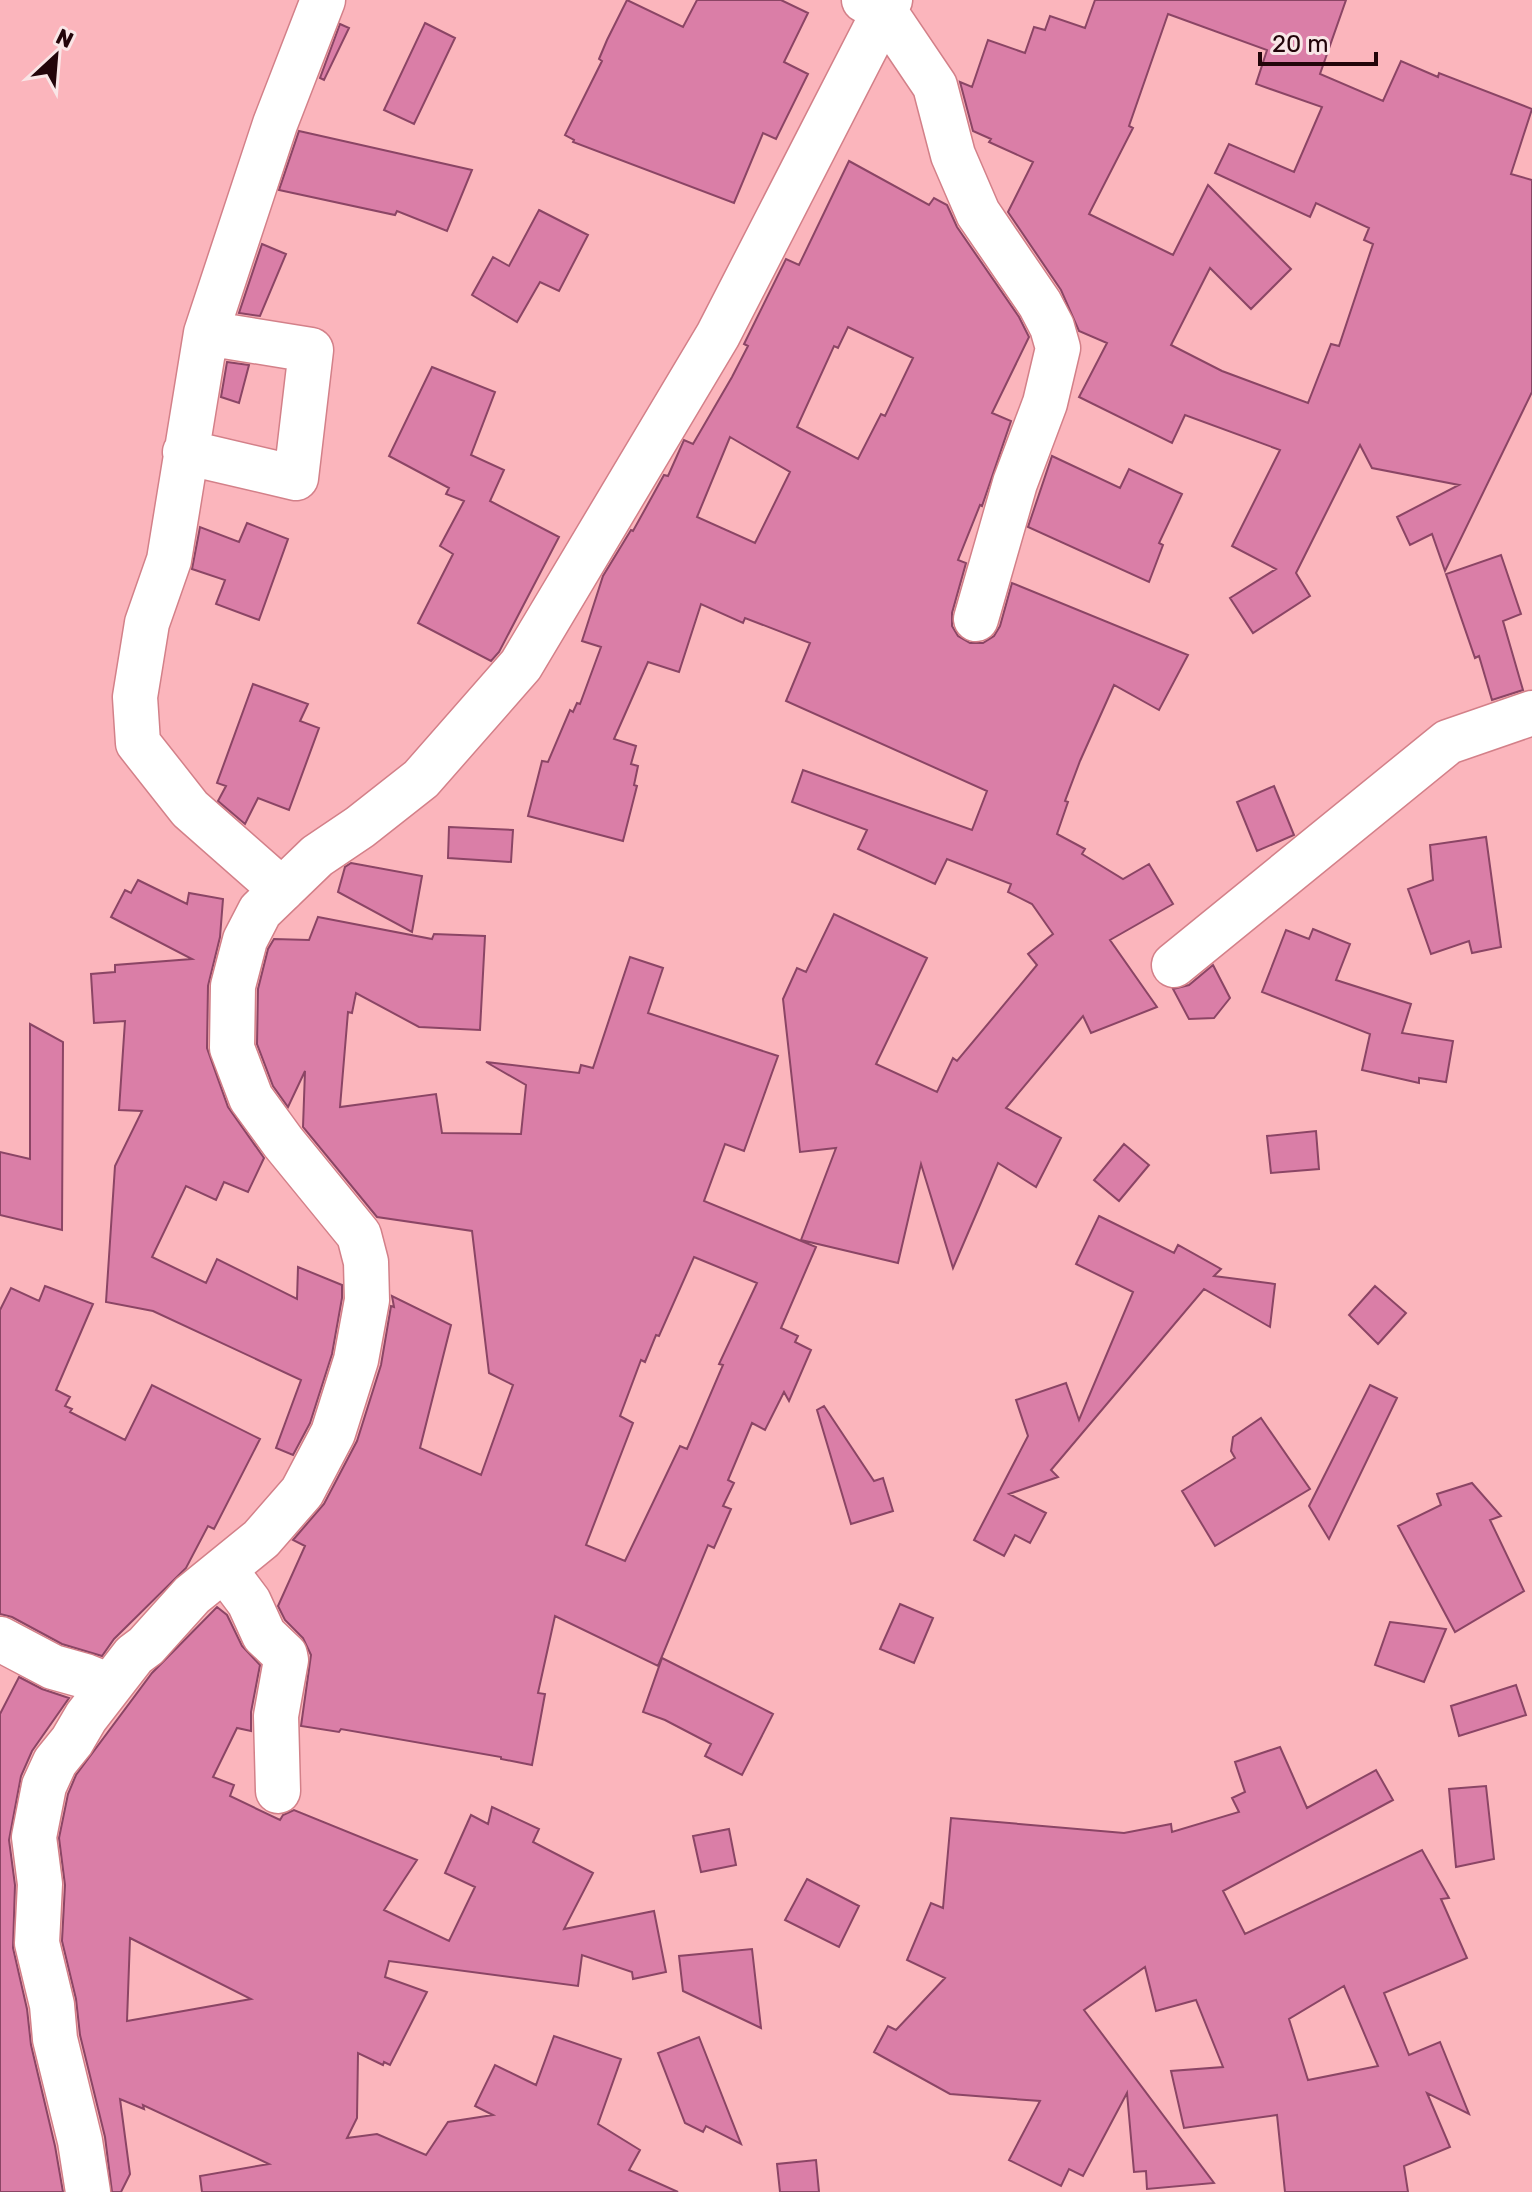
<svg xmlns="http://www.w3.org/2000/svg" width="1532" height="2192" viewBox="0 0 1532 2192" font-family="Rubik,sans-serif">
<rect width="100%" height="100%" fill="#fbb5bc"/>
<!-- building -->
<path fill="#da7ea7" stroke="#8b4565" stroke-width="2" fill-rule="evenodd" d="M627 0 683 27 697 0H781L808 13 784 62 808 74 776 139 763 133 734 203 573 142 574 140 565 135 602 61 599 59 607 40Z
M1095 0H1346L1320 74 1383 101 1401 61 1438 77 1439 73 1532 109 1511 174 1532 180V392L1445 571 1432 534 1410 545 1397 517 1459 485 1372 468 1360 445 1296 573 1310 596 1253 633 1230 598 1276 569 1232 546 1280 450 1185 415 1172 443 1079 397 1107 343 1079 331 1061 290 1008 212 1033 162 989 142 991 139 973 131 960 82 972 87 988 40 1025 53 1034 27 1045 30 1050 16 1085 28ZM1168 14 1267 50 1256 84 1322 107 1294 172 1229 144 1215 173 1310 217 1316 203 1369 228 1364 240 1373 244 1339 346 1331 344 1308 403 1222 371 1171 345 1210 268 1251 309 1291 269 1208 185 1173 255 1089 214 1133 128 1129 126Z
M425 23 455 38 414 124 384 110Z
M340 24 349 28 324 80 320 78Z
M299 131 472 170 447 231 397 211 395 215 279 190Z
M849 161 929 205 934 198 947 205 957 227 1019 317 1029 337 992 413 1011 421 982 506 980 505 958 560 966 563 952 613V626L958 636 970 643H983L994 636 1000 626 1012 583 1188 655 1159 710 1114 685 1080 761 1065 801 1068 802 1057 834 1085 849 1082 854 1123 879 1149 864 1173 904 1110 940 1157 1007 1091 1033 1083 1016 1006 1108 1061 1138 1036 1187 998 1163 953 1268 921 1164 898 1263 801 1240 836 1148 800 1152 783 999 797 968 806 972 834 914 927 958 876 1064 937 1092 953 1058 957 1061 1037 965 1028 954 1053 934 1032 904 1008 892 1011 884 947 859 935 884 858 849 867 830 792 802 803 770 972 830 987 791 786 701 810 643 745 618 743 623 701 604 679 672 648 662 614 739 636 746 631 764 638 766 634 785 637 786 623 841 528 816 542 761 548 762 570 710 573 712 577 703 580 704 601 647 582 641 603 576 631 530 633 531 664 475 668 476 684 440 693 444 732 377 748 346 744 344 786 259 799 265ZM848 327 913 358 885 416 881 414 858 459 797 427 834 346 838 348ZM730 437 790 472 755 543 697 517Z
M539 210 588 235 559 291 540 282 517 322 472 295 493 257 509 266Z
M262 244 286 254 260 316 239 313Z
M227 362 249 365 239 403 221 397Z
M432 367 495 392 471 455 504 470 490 501 559 537 499 652 491 661 418 623 453 554 440 546 464 501 446 494 449 488 389 456Z
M1052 456 1120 488 1129 469 1182 494 1159 543 1163 545 1149 582 1028 527Z
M247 523 288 539 259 620 216 604 225 580 192 569 200 527 239 542Z
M1501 555 1521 614 1503 621 1523 690 1492 700 1479 656 1475 658 1446 574Z
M253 684 308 704 300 721 319 728 289 810 258 798 245 824 218 801 226 786 217 783Z
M1274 786 1294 835 1257 851 1237 802Z
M449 827 513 830 511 862 448 858Z
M1486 837 1501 947 1472 953 1469 941 1431 954 1408 889 1433 880 1430 845Z
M351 863 422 876 412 932 338 892 345 867Z
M138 880 187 904 189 893 223 899 220 937 208 986 207 1048 228 1107 264 1158 248 1192 224 1182 216 1200 186 1186 152 1257 206 1283 217 1259 297 1299 298 1267 342 1285V1298L332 1354 310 1423 293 1455 276 1448 301 1380 153 1311 106 1302 115 1166 142 1111 119 1110 125 1021 94 1023 91 974 115 972V965L192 959 111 917 125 890 131 893Z
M318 917 432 939 434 934 485 936 480 1030 419 1027 356 993 352 1013 348 1012 340 1107 436 1094 442 1133 521 1134 526 1085 486 1062 579 1073 581 1065 593 1068 630 957 663 968 648 1013 778 1056 744 1151 725 1144 704 1201 816 1247 781 1328 798 1336 795 1342 811 1350 789 1401 784 1392 765 1430 752 1423 728 1480 734 1483 723 1506 731 1509 714 1548 708 1545 658 1666 555 1616 538 1693 545 1694 532 1765 501 1759V1757L341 1729 339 1732 301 1726 311 1655 303 1638 285 1620 278 1606 305 1546 293 1540 324 1504 357 1441 381 1365 391 1306 394 1307 392 1296 451 1325 420 1448 481 1475 513 1385 489 1373 472 1231 377 1217 303 1127 305 1071 288 1107 273 1086 257 1044 258 989 268 949 274 939 309 940ZM694 1257 757 1283 719 1364 723 1365 687 1449 680 1446 625 1561 586 1545 633 1423 620 1416 641 1360 645 1362 656 1335 659 1336Z
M1313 929 1350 944 1336 980 1411 1004 1402 1033 1453 1041 1446 1082 1419 1078V1083L1362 1070 1370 1034 1262 992 1286 930 1309 939Z
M1213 965 1230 998 1214 1018 1189 1019 1173 989 1189 985Z
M30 1024 63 1042 62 1230 0 1215V1152L30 1159Z
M1316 1131 1319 1169 1271 1173 1267 1136Z
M1124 1144 1149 1165 1119 1201 1094 1180Z
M1099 1216 1174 1253 1178 1245 1221 1269 1214 1276 1275 1284 1270 1327 1204 1289 1051 1470 1058 1477 1009 1494 1046 1513 1030 1543 1015 1535 1004 1556 974 1540 1028 1436 1016 1400 1066 1383 1079 1420 1133 1292 1076 1264Z
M45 1286 93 1304 56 1390 70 1397 65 1406 72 1409 70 1412 125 1440 152 1385 260 1439 214 1529 208 1526 186 1568 114 1639 102 1656 62 1644 12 1617 0 1614V1310L11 1288 39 1301Z
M1375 1286 1406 1313 1378 1344 1349 1315Z
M1370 1385 1397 1398 1329 1539 1309 1506Z
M824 1406 874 1481 883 1478 893 1511 851 1524 817 1410Z
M1261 1418 1310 1489 1215 1546 1182 1491 1235 1458 1231 1451 1233 1437Z
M1472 1483 1501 1516 1490 1520 1524 1591 1455 1632 1398 1526 1441 1505 1437 1494Z
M900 1604 933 1618 914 1663 880 1649Z
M217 1607 227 1615 242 1646 260 1665 251 1712V1731L237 1728 213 1777 234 1785 230 1796 280 1820 283 1815 294 1810 417 1860 384 1910 449 1941 475 1887 445 1873 471 1815 488 1824 492 1807 539 1829 533 1842 593 1873 564 1929 654 1911 666 1972 633 1979 632 1972 582 1955 578 1986 389 1961 385 1977 427 1992 390 2065 384 2062 383 2065 358 2053 357 2118 347 2138 377 2134 426 2155 448 2122 493 2115 475 2106 495 2065 536 2085 554 2036 621 2059 598 2124 640 2150 629 2170 678 2192H202L200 2176 269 2164 143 2105 144 2109 120 2099 130 2174 121 2192H112L105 2137 80 2035 76 1999 62 1941 65 1885 59 1838 68 1794 76 1775 152 1673ZM130 1938 251 1999 127 2021Z
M1390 1622 1446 1629 1424 1682 1375 1665Z
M662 1658 773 1714 742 1775 705 1756 711 1744 665 1720 643 1712Z
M19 1677 42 1689 69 1698 32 1751 21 1776 9 1840 15 1885 13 1948 27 2009 31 2045 55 2146 63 2192H0V1714Z
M1516 1685 1526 1715 1459 1736 1451 1706Z
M1280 1747 1307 1808 1376 1770 1393 1800 1223 1891 1245 1934 1422 1850 1449 1898 1441 1899 1467 1958 1384 1993 1409 2055 1440 2042 1469 2114 1427 2093 1450 2147 1404 2166 1408 2192H1285L1277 2115 1184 2128 1171 2071 1223 2067 1196 2000 1156 2011 1145 1967 1084 2010 1214 2183 1147 2189 1146 2171 1134 2172 1127 2093 1083 2176 1069 2169 1061 2186 1009 2160 1040 2101 950 2094 874 2052 888 2026 896 2030 945 1978 907 1960 931 1903 943 1908 951 1818 1124 1833 1171 1824 1172 1832 1239 1812 1232 1798 1245 1792 1235 1762ZM1344 1986 1378 2066 1308 2080 1289 2019Z
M1486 1786 1494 1859 1456 1867 1449 1789Z
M729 1829 736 1865 701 1872 693 1836Z
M807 1879 859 1906 839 1947 785 1920Z
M752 1949 761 2028 683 1991 679 1956Z
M699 2037 741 2144 706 2126 703 2132 685 2123 658 2053Z
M816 2160 819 2192H780L777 2164Z"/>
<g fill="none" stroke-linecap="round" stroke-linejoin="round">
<defs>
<path id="minor" d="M864 0 885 12 935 86 953 155 978 213 1040 304 1052 327 1058 348 1045 403 1015 483 976 619
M185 452 296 478 311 350 206 333
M282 890 190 809 138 743 135 697 147 623 169 560 206 333 275 124 323 0
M1174 965 1448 742 1532 713
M225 1570 249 1602 264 1635 285 1655 286 1660 276 1716 278 1791
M0 1639 53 1667 85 1676 110 1686
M88 2192 80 2141 55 2039 52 2005 37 1943 40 1884 34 1837 44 1786 55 1762 72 1741 86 1717 134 1655 146 1646 192 1595 261 1539 302 1492 333 1433 356 1360 367 1300 366 1262 359 1235 283 1142 251 1098 232 1048 233 986 245 940 260 911 317 856 360 827 421 779 521 665 718 335 890 0"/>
</defs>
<!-- minor casing -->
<use href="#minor" stroke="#d38089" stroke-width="47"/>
<!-- minor -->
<use href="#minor" stroke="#fff" stroke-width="44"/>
</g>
<!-- north arrow -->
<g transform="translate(56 56) rotate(26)" stroke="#f9e6e7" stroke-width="6" paint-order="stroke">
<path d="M0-6L14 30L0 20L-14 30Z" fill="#22050a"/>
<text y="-12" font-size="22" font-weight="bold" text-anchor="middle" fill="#22050a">N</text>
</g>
<!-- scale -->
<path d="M1260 52v12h116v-12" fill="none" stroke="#22050a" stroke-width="4"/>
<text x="1272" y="52" font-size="24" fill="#22050a" stroke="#f9e6e7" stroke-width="6" paint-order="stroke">20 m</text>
</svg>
